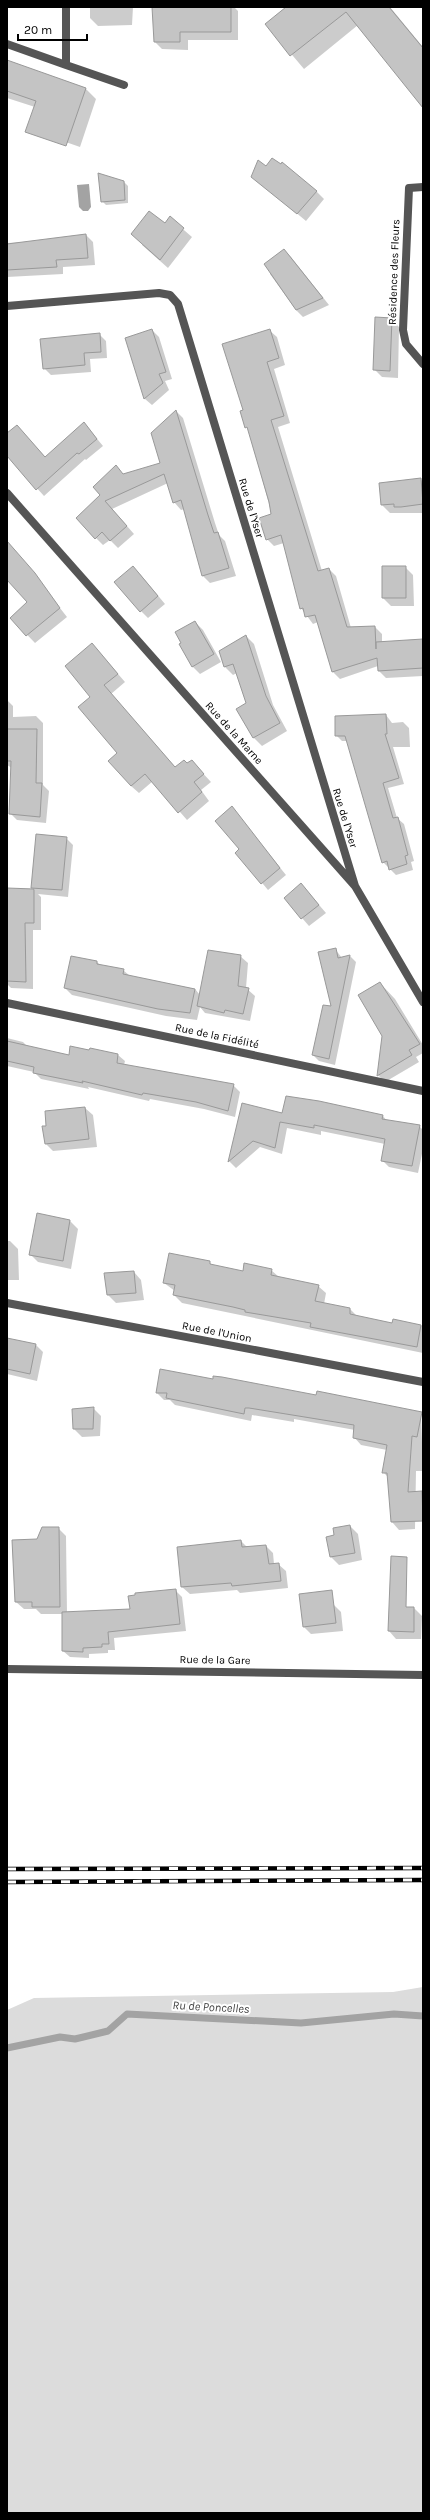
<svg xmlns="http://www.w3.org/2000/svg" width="430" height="2520" viewBox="0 0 430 2520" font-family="Karla,sans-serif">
<rect width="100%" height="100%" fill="#fff"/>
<!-- green -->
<path fill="#dcdcdc" d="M423 1987V2513H7V2010L34 1998 393 1992Z"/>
<!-- water -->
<path fill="#a3a3a3" d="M89 184 91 207 88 211H83L79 207 77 185Z"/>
<!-- shadow -->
<path fill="#0003" d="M90 7H133L132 25 98 26 90 18Z
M153 7H234L238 11V40H188V50L162 49 155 42Z
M288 7H390L423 47V106L358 25 304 69 266 24Z
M7 61 85 88 96 99 80 147 40 133 35 107 7 98Z
M266 167 316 191 324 199 306 221 253 177Z
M124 182 128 186V203L106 205 102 201Z
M170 218 192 237 168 268 142 245Z
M86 235 93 242 95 265 63 267V274L7 277V243L56 241Z
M284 250 291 257 329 305 303 317 296 310 270 274Z
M391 319 399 327 398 378 382 377 374 369Z
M152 330 159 337 172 379 165 381 169 390 152 405 145 399 126 338Z
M269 330 277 337 285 365 274 369 290 423 278 427 322 571 329 569 336 576 351 628 375 627 382 634V643L423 640V676L386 678 379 671 378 666 340 679 333 672 318 622 313 624 301 608 284 543 274 546 267 539 272 515 249 431 241 412 244 411Z
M99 334 106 341 107 358 90 359 91 372 51 375 44 368Z
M176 411 183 418 215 523 219 535 225 541 236 576 210 583 203 576 185 509 181 510 174 502 168 483 112 509 134 534 118 548 110 540 103 545 96 538 101 495 116 467 124 475 161 464Z
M84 423 103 446 86 460 85 459 44 496 7 455V435L17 426 46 458Z
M420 479 423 482V513H390L382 505Z
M405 567 413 575 414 606H391L383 598Z
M140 574 165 604 148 618 141 611Z
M42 585 67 617 35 643 11 618 28 602Z
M195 622 203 630 221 662 200 674 192 666Z
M246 636 254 644 273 705 287 731 262 746 254 738 238 709 247 703 237 673 233 675 225 667 220 651Z
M99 652 125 682 111 694 176 768 199 769 211 782 201 790 209 801 187 820 153 781 139 793 131 786 92 697Z
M7 700 13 706V717L36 716 43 723V785L49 791 46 823 17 820 10 813 12 768 7 765Z
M386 715 392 723 403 722 409 728 410 747H393L404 784 388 788 397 818 404 824 414 861 411 862 413 870 396 875 383 862 347 741H342L336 735Z
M232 808 286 875 268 890 237 853 240 850Z
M66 838 73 845 68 897 38 894 41 897V930H33V989L11 988 7 984V889L35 890 32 887Z
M308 892 326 913 309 926 302 918Z
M335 949 342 958 350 956 356 962 335 1065 319 1061 313 1055 332 1008Z
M240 956 248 963 246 988 255 996 250 1021 205 1013 200 1007 197 1020 166 1016 72 995 65 988 97 962 101 966 123 970 130 976 195 989 200 995Z
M380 983 395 999 423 1045V1053L416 1057 419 1062 385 1082 378 1075 383 1036Z
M7 1038 23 1042 28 1047 70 1056 71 1047 118 1055 125 1061 124 1065 233 1085 240 1092 235 1117 204 1109 150 1099 149 1101 88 1087 89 1089 41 1079 34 1072 7 1066Z
M243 1105 283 1114 383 1116 387 1121 419 1126 423 1130V1149L418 1173 389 1167 382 1160 385 1144 321 1131V1135L287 1128 282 1154 260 1147 236 1168 229 1161Z
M85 1108 93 1115 97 1147 53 1151 46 1144Z
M38 1214 70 1221 78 1229 71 1269 38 1262 30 1254Z
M7 1241H10L18 1249 19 1280H7Z
M209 1262 213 1266 244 1272 271 1270 279 1277 318 1286 326 1293 324 1304 350 1309 357 1316 393 1324 394 1321 423 1326V1353L182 1303 174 1295 175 1291 164 1283Z
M134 1272 141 1280 144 1300 116 1303 108 1295Z
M7 1339 36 1345 43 1352 37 1381 7 1374Z
M161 1371 421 1413 423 1471H416L415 1529 399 1530 392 1522 388 1477 384 1473 387 1450 361 1445 354 1437 355 1430 294 1419V1422L252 1415 251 1421 175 1405 170 1400H164L157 1393Z
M93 1408 101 1416 100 1436 82 1437 74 1429Z
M350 1526 358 1534 362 1560 339 1565 331 1557 335 1536Z
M58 1528 66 1536 67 1613 131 1610 175 1590 182 1597 186 1631 114 1638 115 1650H108V1653L89 1654V1658L70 1657 63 1651V1614H41L36 1609H24L16 1602 38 1539Z
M241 1541 248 1548 266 1546 273 1553 274 1564H278L286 1571 288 1588 240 1593 237 1590 190 1594 182 1587 178 1548Z
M333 1604 341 1612 343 1631 311 1634 304 1627Z
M414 1608 422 1616 421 1639H396L389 1631Z"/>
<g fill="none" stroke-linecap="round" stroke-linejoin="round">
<!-- stream -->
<path stroke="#a3a3a3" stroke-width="7" d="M7 2048 60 2037 75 2039 108 2031 127 2014 301 2023 394 2014 423 2016"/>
</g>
<!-- building -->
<path fill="#c4c4c4" stroke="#999" d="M152 7H231V32H180V42H154Z
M286 7H389L423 48V108L346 12 290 56 265 24Z
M7 60 86 88 66 146 25 132 36 101 7 91Z
M272 158 281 164 282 162 317 191 297 214 251 177 258 160 266 166Z
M98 173 124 181 125 200 101 202Z
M149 211 165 223 170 216 184 228 160 260 131 234Z
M86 234 88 258 56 260 57 267 7 270V244Z
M284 249 323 298 296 310 264 264Z
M375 317 392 318 390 371 373 370Z
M152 329 166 372 159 374 163 383 144 399 125 338Z
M270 329 279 358 267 362 284 416 271 420 318 571 329 568 347 627 375 626 376 649V642L423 639V668L378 671 377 658 332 672 315 615 305 617 303 608 300 609 281 535 266 540 259 518 271 514 269 502 247 427 245 428 240 411 243 410 222 344Z
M100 333 101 352 84 353 85 365 43 369 40 339Z
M176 410 208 515 214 533 218 532 229 568 202 576 181 500 173 503 164 474 105 501 127 526 110 541 102 532 95 539 76 518 100 495 93 487 116 465 123 474 160 463 151 433Z
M84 422 97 439 79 454 77 453 36 490 7 456V433L17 425 45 457Z
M421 478 423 504 401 507H394V504L381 505 379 483Z
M7 541 35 573 60 608 26 636 10 618 27 602 7 580Z
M133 566 158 596 140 612 114 582Z
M382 566H406V598H382Z
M195 621 214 654 192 667 179 644 181 643 175 632Z
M246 635 266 696 280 723 253 738 236 709 246 703 233 664 224 667 219 651Z
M92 643 118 674 104 685 175 767 184 760 187 763 192 760 204 774 194 782 202 792 178 813 145 774 131 786 108 761 117 753 78 707 90 697 65 666Z
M386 714 387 734H385L399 778 383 783 393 818 398 817 408 855 405 856 407 864 389 870 387 861 382 863 345 736H335V716Z
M7 729H37L36 783H42L40 817 9 814 11 761H7Z
M232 806 280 868 261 884 235 853 239 849 215 821Z
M36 834 67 837 62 890 31 888Z
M301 883 319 905 301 919 284 898Z
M7 888 34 889V923H25L26 982 7 981Z
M336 948 338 958 350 955 329 1059 312 1055 323 1005 331 1006 318 952Z
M208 950 241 955 238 986 249 988 243 1014 225 1010 224 1013 197 1006Z
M71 956 97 961V964L124 969 123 974 195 989 190 1013 158 1009 64 988Z
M380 982 420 1044 409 1050 412 1055 377 1076 382 1036 358 995Z
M7 1041 69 1055 70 1046 89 1050 90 1048 118 1054 117 1063 234 1084 228 1111 196 1102 143 1093 142 1095 82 1081 83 1083 33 1073 34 1067 7 1061Z
M286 1096 319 1101 383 1115 382 1119 420 1125 412 1166 381 1161 385 1139 314 1125V1128L280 1122 275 1148 253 1141 228 1162 242 1103 282 1113Z
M85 1107 89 1139 45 1144 42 1126H46L45 1111Z
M37 1213 70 1220 63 1261 29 1255Z
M169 1253 210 1261V1264L243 1271 244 1263 272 1269 271 1275 319 1285 315 1301 350 1308V1314L392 1323 393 1319 421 1325 417 1347 310 1327 311 1323 245 1312V1310L233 1307 173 1295 175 1285 163 1283Z
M134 1271 136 1293 107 1295 104 1273Z
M7 1338 36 1344 30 1374 7 1369Z
M160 1369 213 1379V1376L222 1377 316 1395 317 1391 422 1412 417 1437 412 1436 408 1492 422 1491 423 1521 391 1522 387 1473H382L387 1445 353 1438 354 1425 249 1408H245L244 1414 166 1398 167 1393H156Z
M94 1407 93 1429H73L72 1409Z
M350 1525 355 1553 330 1557 326 1537 334 1535 333 1528Z
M42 1527H59L60 1607H32V1602H15L12 1540 37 1539Z
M241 1540 242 1547 266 1545 269 1564 279 1563 281 1581 232 1586 231 1583 181 1587 177 1547Z
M391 1556 407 1557 406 1607H414V1632L388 1631Z
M176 1589 180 1624 108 1632 109 1644H102V1647L83 1648V1652L62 1651V1612L130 1609 128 1596 135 1595V1593Z
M332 1590 336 1623 303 1627 299 1594Z"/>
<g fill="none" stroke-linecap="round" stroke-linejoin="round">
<!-- service -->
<path stroke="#555" stroke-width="8" d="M7 44 66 65V7
M66 65 124 85
M423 187 409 188 403 330 406 344 423 364"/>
<!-- minor -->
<path stroke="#555" stroke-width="8" d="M7 306 159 293 170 295 178 304 355 886
M7 493 355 886 423 1002
M7 1003 423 1091
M7 1303 423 1382"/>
<!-- tertiary -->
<path stroke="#555" stroke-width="8" d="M7 1669 423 1675"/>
<defs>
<path id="rail" d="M7 1869 423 1868
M7 1882 423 1880"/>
</defs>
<!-- rail casing -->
<use href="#rail" stroke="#000" stroke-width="4.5"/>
<!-- rail -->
<use href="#rail" stroke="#fff" stroke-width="3" stroke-dasharray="9" stroke-linecap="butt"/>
</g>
<g text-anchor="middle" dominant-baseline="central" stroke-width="4" stroke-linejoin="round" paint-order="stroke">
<!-- street labels -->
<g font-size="11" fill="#000" stroke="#fff">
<text transform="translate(394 272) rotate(-88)">Résidence des Fleurs</text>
<text transform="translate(251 508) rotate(73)">Rue de l'Yser</text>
<text transform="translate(234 733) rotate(48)">Rue de la Marne</text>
<text transform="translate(345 818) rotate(73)">Rue de l'Yser</text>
<text transform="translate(217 1036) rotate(12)">Rue de la Fidélité</text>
<text transform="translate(217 1332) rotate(11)">Rue de l'Union</text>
<text transform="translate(215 1660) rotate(1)">Rue de la Gare</text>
</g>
<!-- water labels -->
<g font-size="12" font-style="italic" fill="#444" stroke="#fff">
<text transform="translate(211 2007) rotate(3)">Ru de Poncelles</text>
</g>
</g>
<!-- border -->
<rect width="430" height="2520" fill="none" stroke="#000000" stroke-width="16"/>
<!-- scale -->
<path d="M18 34v6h69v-6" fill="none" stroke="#000000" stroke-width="2"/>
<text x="24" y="34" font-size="12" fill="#000000" stroke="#ffffff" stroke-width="3" paint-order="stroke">20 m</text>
</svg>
